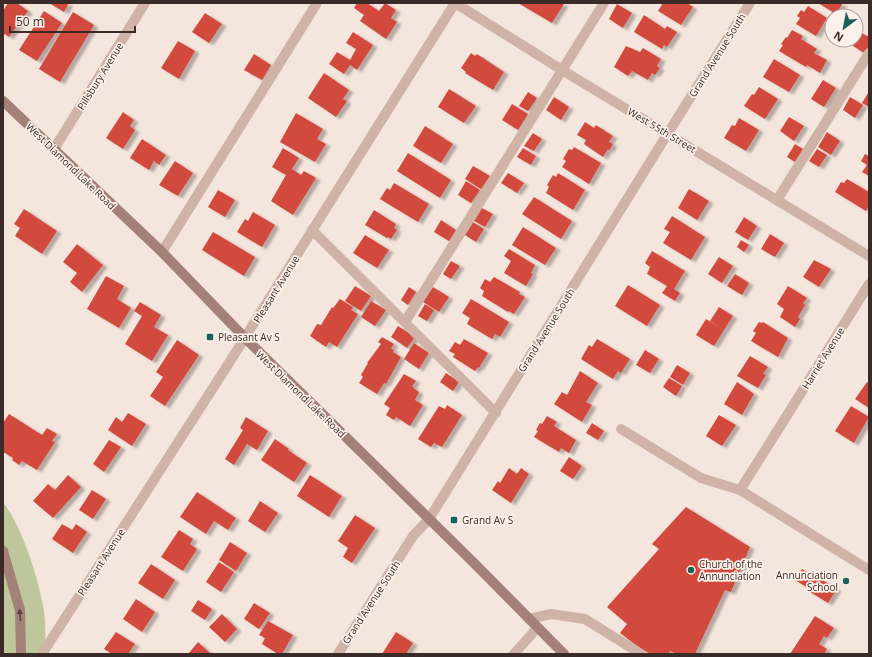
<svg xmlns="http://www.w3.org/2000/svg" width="872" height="657" viewBox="0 0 872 657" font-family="'Open Sans',sans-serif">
<defs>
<filter id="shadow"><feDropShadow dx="4.5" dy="2.5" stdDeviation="1" flood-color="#0004"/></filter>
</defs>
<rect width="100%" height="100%" fill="#f5e6dd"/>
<!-- green -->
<path fill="#bec69b" d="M3 502C22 527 37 574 43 605 46 621 45 638 46 654H3Z"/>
<!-- building -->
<path fill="#d24a3d" filter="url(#shadow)" d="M8 3H17L28 11 9 37 3 33V11Z
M49 3H69L64 12Z
M357 3H367L379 11 385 3 396 10 391 18 397 22 386 39 360 21 364 15 354 8Z
M518 3H563L564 4 552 23Z
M663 3H687L693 7 681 25 658 11Z
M818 3H843L836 14Z
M617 4 632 13 623 28 609 19Z
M808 6 827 18 816 36 796 24 800 18 797 16 801 10 804 12Z
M44 11 62 23 37 61 19 50Z
M73 12 94 25 60 82 39 69Z
M205 13 222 24 209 43 192 32Z
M644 15 665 29 667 26 677 32 667 47 664 45 662 49 634 32Z
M792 30 803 36 801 39 817 49 814 53 827 60 820 73 807 65 806 67 779 51 783 45 781 44 786 37 787 38Z
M353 32 373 45 357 70 350 65 344 74 329 64 337 52 350 60 356 49 346 43Z
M862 33 869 37V46L864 53 853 46Z
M178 41 195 51 179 79 161 68Z
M626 46 640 52 643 48 661 59 657 66 660 68 655 75 652 73 648 80 632 71 628 76 614 67Z
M471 53 475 56 477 54 504 72 493 90 465 73 466 72 461 68Z
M254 54 271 65 262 80 244 70Z
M774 59 800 75 789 92 763 77Z
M324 73 349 90 343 99 347 101 336 117 308 98Z
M823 80 836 88 824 107 811 99Z
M759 87 778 99 765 119 744 106 752 94 754 95Z
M449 89 476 106 464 123 438 107Z
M528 92 537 98 528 111 519 106Z
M868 93 869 94V107L862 103Z
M554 97 569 107 561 120 546 110Z
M850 97 863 105 855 118 843 110Z
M512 104 528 114 518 130 502 120Z
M123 112 134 120 130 126 135 130 123 149 106 138Z
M296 113 323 129 317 139 326 144 315 162 280 142Z
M789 117 804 126 794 141 780 131Z
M739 118 759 130 746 151 724 138 732 125 735 126Z
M585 122 594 128 596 125 613 136 609 142 613 144 609 151 608 149 603 157 584 144 586 140 577 135Z
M425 126 453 144 441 163 413 146Z
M827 132 840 141 831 155 818 147Z
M533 133 542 139 534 151 524 146Z
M142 139 166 155 159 165 154 161 149 170 130 158Z
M795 144 803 149 795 162 787 157Z
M574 147 601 163 589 184 562 167 566 161 563 159 569 149 572 150Z
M283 148 299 158 292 169 301 175 304 171 316 178 293 215 271 201 286 175 272 167Z
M523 148 536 156 531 165 517 157Z
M817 149 827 155 819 167 809 161Z
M408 153 451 180 440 198 397 171Z
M865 154 869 156V176L862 172 867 165 861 161Z
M175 161 193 173 178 196 159 185Z
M473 166 490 176 481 189 465 179Z
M508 173 524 183 517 193 501 183Z
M558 173 585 190 573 210 546 193 549 187 547 185 553 175 556 177Z
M847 179 869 192V205L866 211 835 192 841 182 844 183Z
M466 181 480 190 471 203 458 195Z
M394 183 429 204 418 222 380 199 387 188 390 190Z
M689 189 709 201 697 220 678 208Z
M218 190 235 200 225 217 208 207Z
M534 197 572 221 561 239 522 214Z
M482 208 493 214 485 227 474 221Z
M24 209 57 231 42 254 15 236 20 228 14 224Z
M374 210 396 224 394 228 397 230 391 239 388 237 387 238 365 225Z
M253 212 275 225 262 247 237 232 245 219 248 221Z
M672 216 705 237 691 260 663 243 670 232 664 229Z
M744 217 757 226 748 240 735 232Z
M441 220 456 230 449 241 434 232Z
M473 222 484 229 476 242 465 235Z
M523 227 556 248 545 265 512 245Z
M213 232 255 257 244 276 202 250Z
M770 234 784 243 775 257 761 249Z
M365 235 389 250 377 268 353 253Z
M741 240 749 245 744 252 737 247Z
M77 244 103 265 82 292 70 282 77 273 63 262Z
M509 249 535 265 531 273 533 274 526 286 504 273 511 261 504 256Z
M652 251 685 271 674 289 680 293 675 301 662 293 667 286 647 274 650 267 645 263Z
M719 257 733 266 722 283 708 274Z
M814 260 831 269 819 287 803 277Z
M451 261 460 266 451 279 443 274Z
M735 274 749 283 742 295 727 286Z
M106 276 124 286 117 299 131 308 119 328 87 309Z
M494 277 520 292 519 294 525 297 514 314 509 311 508 312 482 296 484 291 480 288 485 279 490 282Z
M628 285 660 305 647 326 615 306Z
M355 286 371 296 361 311 345 301Z
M788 286 807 298 803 303 805 305 798 317 800 319 795 327 780 317 784 309 777 304Z
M409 287 416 292 408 305 401 300Z
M433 287 449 297 439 312 423 302Z
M340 299 353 307 351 310 358 314 337 347 329 342 326 347 310 336 317 324 321 325 332 307 333 308Z
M471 299 509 322 500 337 495 334 492 339 467 324 470 318 462 313Z
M371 301 386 310 375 326 361 317Z
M140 302 161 315 154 327 168 335 152 361 125 344 142 316 134 311Z
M425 304 434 310 427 321 418 316Z
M719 307 733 316 724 330 710 321Z
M706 319 724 330 714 346 696 335Z
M759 322 762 323 763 322 788 338 778 357 751 341 756 333 753 331Z
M398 326 415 337 407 348 391 337Z
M382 337 394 344 391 348 394 350 393 352 401 357 386 384 384 383 377 394 359 383 363 377 361 375 368 363H367L381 344 378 342Z
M464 339 488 353 479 368 478 367 475 371 453 357 455 354 449 351 455 342 460 345Z
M597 339 630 359 621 373 618 371 613 379 581 359 589 345 592 347Z
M177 340 199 355 165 406 150 396 163 377 156 372Z
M414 343 429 353 419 369 404 359Z
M645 350 659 359 650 373 636 365Z
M750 356 768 367 763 374 766 375 758 388 737 376Z
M677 365 690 373 683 385 670 377Z
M580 371 598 383 586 402 592 405 582 422 554 404 562 392 567 395Z
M446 373 459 382 453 391 440 382Z
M404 374 416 381 412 386 414 387 413 388 419 392 415 400 423 405 410 426 396 417 394 420 386 415 390 408 384 404Z
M669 378 682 386 676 396 663 387Z
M737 382 754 394 742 415 724 404Z
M867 382 869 383V408L855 399Z
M447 405 462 415 442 447 434 443 431 447 418 439 439 406 445 409Z
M851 406 869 417 854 443 835 431Z
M128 413 146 424 132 446 108 430 116 417 122 422Z
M9 414 42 435 47 428 57 434 52 441 55 442 37 470 22 461 19 465 12 460 13 458 3 452V423Z
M719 415 736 425 722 446 706 436Z
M547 416 557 422 554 426 576 440 569 453 561 448 559 452 534 437 538 431 536 430 540 423 542 424Z
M246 417 268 431 257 450 247 444 234 465 225 459 243 430 240 428Z
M592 423 604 431 598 440 586 433Z
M275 439 289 449 288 450 307 463 294 482 261 460Z
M109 440 121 447 104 472 93 464Z
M569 457 582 466 573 479 560 471Z
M509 468 517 474 521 468 529 474 511 503 492 490 498 481 500 483Z
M68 475 81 487 53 518 33 501 48 484 55 490Z
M310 475 342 496 329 517 297 496Z
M92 490 106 499 93 519 79 510Z
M197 492 236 518 228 530 214 521 206 534 180 517Z
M260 501 278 513 265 532 248 521Z
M686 507 750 547 731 592 725 590 695 654H677L670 651 669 654H651L641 649 620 633 627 624 607 607 659 549 652 544Z
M355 515 375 528 352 563 343 557 348 548 338 541Z
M62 524 72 530 76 524 87 532 73 553 52 539Z
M179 530 193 539 190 544 197 549 183 571 161 557Z
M230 542 247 553 236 571 219 560Z
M219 562 234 572 221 592 206 582Z
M151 564 175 580 163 599 138 583Z
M802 569 815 577 816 576 837 589 828 603 807 590 808 588 795 580Z
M136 599 155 612 142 632 123 619Z
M198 600 212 609 205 620 191 611Z
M254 603 270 613 259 629 244 619Z
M222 614 237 629 225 642 209 627Z
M815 616 834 628 827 638 824 636 819 644 827 649 824 654H790Z
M268 621 293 635 282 654H278L262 644 265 638 259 635Z
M116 632 135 644 128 654H112L104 649Z
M396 632 413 643 406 654H382Z
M198 642 211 654H188Z"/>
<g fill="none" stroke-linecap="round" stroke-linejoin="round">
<!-- lane -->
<path stroke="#cfb3a7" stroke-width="10" d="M777 200 869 53
M312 230 496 413
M162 252 317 3
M405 322 604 3
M621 429 701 478 740 490
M776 433 740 490 869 570
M529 619 551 614 585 619 641 654
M514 654 537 628"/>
<!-- street -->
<path stroke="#cfb3a7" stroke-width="10" d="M455 3 562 70 869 256
M54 149 145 3
M776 433 869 284
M42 654 229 363 455 3
M338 654 413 536 429 519 668 133 750 3"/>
<!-- secondary -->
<path stroke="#a38178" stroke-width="10" d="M3 101 162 252 245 338 474 563 564 654
M3 551 20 610 21 654"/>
</g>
<!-- one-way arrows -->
<defs><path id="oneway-solid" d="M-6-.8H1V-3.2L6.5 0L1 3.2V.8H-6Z"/></defs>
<use fill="#54403c" href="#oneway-solid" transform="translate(20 615) rotate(-95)"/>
<!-- markers -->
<g fill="#19615a" stroke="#fcf1ea" stroke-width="1.5">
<rect x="206" y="333" width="8" height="8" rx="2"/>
<rect x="450" y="516" width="8" height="8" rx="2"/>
<circle cx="691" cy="570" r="4"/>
<circle cx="846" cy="581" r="4"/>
</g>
<g text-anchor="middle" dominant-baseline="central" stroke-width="3.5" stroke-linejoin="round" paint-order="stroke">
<!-- street labels -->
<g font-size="10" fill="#3a2b28" stroke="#fcf1ea">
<text transform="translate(717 55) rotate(-58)">Grand Avenue South</text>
<text transform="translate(100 76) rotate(-58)">Pillsbury Avenue</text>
<text transform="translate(662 130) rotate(31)">West 55th Street</text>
<text transform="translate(71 166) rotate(44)">West Diamond Lake Road</text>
<text transform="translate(276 289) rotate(-58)">Pleasant Avenue</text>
<text transform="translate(546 330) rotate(-58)">Grand Avenue South</text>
<text transform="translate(823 358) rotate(-58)">Harriet Avenue</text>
<text transform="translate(301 394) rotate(44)">West Diamond Lake Road</text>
<text transform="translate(101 562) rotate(-57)">Pleasant Avenue</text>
<text transform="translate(371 602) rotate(-57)">Grand Avenue South</text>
</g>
<!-- poi labels -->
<g font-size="10" fill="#3a2b28" stroke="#fcf1ea" text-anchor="start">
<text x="218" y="337">Pleasant Av S</text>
<text x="462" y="520">Grand Av S</text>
<text x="699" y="564">Church of the<tspan x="699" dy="12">Annunciation</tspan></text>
<text x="838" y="575" text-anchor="end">Annunciation<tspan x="838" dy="12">School</tspan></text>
</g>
</g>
<!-- border -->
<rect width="872" height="657" fill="none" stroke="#3a2b28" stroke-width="8"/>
<!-- north arrow -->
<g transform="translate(844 28) rotate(212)"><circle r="19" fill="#fcf1ea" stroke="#aea29c"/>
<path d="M0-3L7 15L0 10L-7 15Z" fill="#19615a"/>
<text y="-6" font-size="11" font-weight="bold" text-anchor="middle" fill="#3a2b28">N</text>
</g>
<!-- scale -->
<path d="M10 26v6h125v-6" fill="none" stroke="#3a2b28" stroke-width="2"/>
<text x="16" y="26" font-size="12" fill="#3a2b28" stroke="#fcf1ea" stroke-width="3" paint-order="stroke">50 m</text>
</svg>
